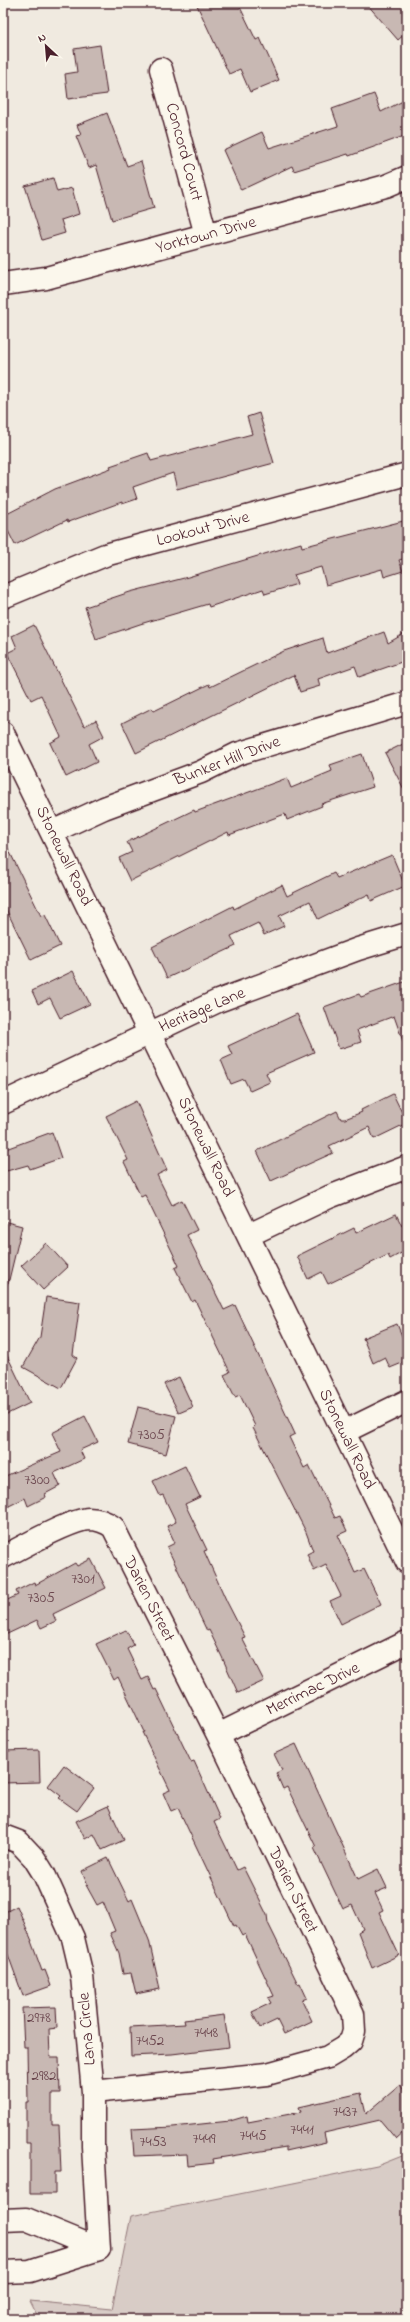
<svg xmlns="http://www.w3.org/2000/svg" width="410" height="2322" viewBox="0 0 410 2322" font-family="'Indie Flower',sans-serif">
<rect width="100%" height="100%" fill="#f0eae0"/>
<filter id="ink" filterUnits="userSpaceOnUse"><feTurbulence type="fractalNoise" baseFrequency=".025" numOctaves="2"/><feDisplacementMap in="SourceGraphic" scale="8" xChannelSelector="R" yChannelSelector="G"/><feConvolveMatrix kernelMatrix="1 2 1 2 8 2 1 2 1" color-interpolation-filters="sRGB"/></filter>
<g filter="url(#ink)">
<!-- green -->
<path fill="#d8ccc6" stroke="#917678" d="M407 2154V2319H39L30 2301 112 2309 131 2216 377 2166Z"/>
<!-- building -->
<path fill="#c8b8b3" stroke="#4a1f2b" d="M196 3H238L256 40 260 38 279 80 250 92 240 69 229 74Z
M366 3H407V32L398 40Z
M100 45 107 94 68 99 65 74 77 72 74 49Z
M374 94 381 112 407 99V135L349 156 348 154 294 171 292 166 241 190 223 150 262 132 269 148 338 126 332 109Z
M107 113 127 166 141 161 154 208 112 220 96 165 89 168 76 136 81 135 77 125Z
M53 178 57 192 72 188 79 214 61 220 65 233 42 240 25 186Z
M259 413 274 463 177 489 173 473 133 487 137 499 122 504V502L68 522 67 520 15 545 3 521V516L55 489 111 468 110 466 148 453 151 461 252 434 247 417Z
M407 520V558L399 560 403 571 384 577 382 569 326 585 321 567 294 575 297 584 265 594 263 589 209 607 208 604 140 624 96 639 85 607 130 592 188 577 301 543 302 547Z
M34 625 84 726 96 720 104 736 89 744 97 762 66 777 50 743 61 737 41 695 31 700 7 653 17 648 12 636Z
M384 632 388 643 407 632V660L359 677 355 666 318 679 320 686 300 692 294 675 136 753 122 723 152 708 154 711 209 684 210 687 284 651 323 638 327 653Z
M407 742V795L385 753Z
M362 754 373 787 321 804 322 806 287 820 285 814 229 835 228 832 130 881 119 858 132 852 127 842 194 810 195 812 287 778 291 788 332 771 330 765Z
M3 838 41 916 45 915 60 946 31 960 3 903Z
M392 855 405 886 371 901 369 894 318 919 310 901 279 916 284 926 264 935 258 923 231 936 236 946 167 978 152 947 233 906 234 909 282 885 287 896 334 873 337 878Z
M73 971 90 1004 60 1018 50 998 38 1004 32 991Z
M407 981V1046L405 1047 394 1016 357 1030 361 1042 339 1049 324 1007 359 994 361 997Z
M297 1014 314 1052 266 1073 270 1082 250 1091 244 1079 231 1084 221 1060 232 1055 228 1046Z
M393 1094 407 1123 374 1139 369 1127 329 1146 333 1153 271 1181 257 1151 337 1111 341 1119H345L362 1112 361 1110Z
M136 1101 167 1170 157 1175 172 1205 182 1200 197 1230 187 1235 224 1310 235 1305 295 1434 289 1437 304 1468 309 1465 335 1518 340 1516 347 1531 338 1535 355 1573 364 1569 381 1604 341 1624 330 1601 341 1596 326 1565 314 1571 307 1554 313 1551 306 1532 253 1428 255 1426 240 1395 235 1397 224 1375 230 1372 195 1300 192 1302 175 1268 179 1266 145 1195 141 1197 124 1162 128 1160 106 1116Z
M52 1132 61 1158 30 1169 28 1165 3 1172V1150Z
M396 1214 402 1226 407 1223V1250L390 1259 388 1255 328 1284 322 1272 308 1279 297 1256 354 1228 356 1233Z
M3 1221 22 1226 8 1284H3Z
M46 1243 68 1267 43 1290 21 1266Z
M46 1297 80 1302 73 1355 77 1358 61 1388 23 1367 40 1337Z
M397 1324 407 1348V1361L390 1368 385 1357 373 1363 363 1338Z
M3 1347 30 1403 3 1416Z
M179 1377 193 1407 179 1413 164 1384Z
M138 1407 176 1416 166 1454 128 1444Z
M85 1416 98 1442 80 1450 84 1459 54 1473 60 1486 45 1494 46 1497 28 1506 25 1498 3 1509V1477L61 1452 52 1433Z
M185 1466 200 1497 185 1504 207 1550 204 1551 227 1602 245 1637 242 1638 264 1681 238 1693 222 1657 209 1630 207 1631 167 1547 175 1543 167 1526 176 1522 163 1495 160 1496 153 1481Z
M91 1559 106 1588 53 1614 56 1621 41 1628 37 1620 3 1636V1602L18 1595 16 1591 34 1582 35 1585 75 1563 77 1566Z
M126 1630 134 1645 127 1649 142 1680 148 1677 154 1690 156 1689 191 1762 194 1761 220 1819 214 1822 237 1870 243 1867 267 1915 268 1923 298 1984 300 1983 307 1998 302 2000 312 2021 284 2034 277 2020 260 2028 252 2012 271 2003 268 1998 274 1996 245 1934 242 1936 236 1925 234 1926 178 1808 171 1811 163 1793 170 1790 142 1732H144L118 1677 114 1680 96 1644Z
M296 1744 358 1879 378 1869 387 1888 375 1893 383 1910 379 1912 399 1955 372 1968 358 1932 363 1929 352 1905 343 1909 314 1848 316 1847 287 1787 283 1789 276 1773 282 1770 274 1754Z
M39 1750 40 1782 3 1783V1751Z
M64 1765 94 1788 77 1811 59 1798 61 1796 48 1786Z
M108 1806 124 1840 102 1850 94 1834 85 1839 76 1821Z
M108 1858 129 1901 132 1899 149 1940 160 1989 136 1994 131 1973 123 1974 119 1953 110 1933 115 1931 103 1902 97 1905 86 1885H88L82 1871Z
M17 1906 32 1941H31L42 1971 45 1970 51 1986 23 1996 7 1952 3 1954V1913Z
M56 2007 57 2028 49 2029 50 2057H59L60 2094H52V2125H59L61 2172H55V2194H30V2143H26V2102H28L27 2047H24L22 2008Z
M224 2015 229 2047 172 2054 131 2056 130 2027 185 2024 184 2020Z
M400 2085 407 2094V2129L396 2139 380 2120 324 2133 326 2142 286 2151V2147L213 2159 214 2163 188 2166 187 2154 134 2156 132 2129 173 2127 230 2121 247 2116 248 2122 301 2112 299 2107 361 2093 366 2114Z"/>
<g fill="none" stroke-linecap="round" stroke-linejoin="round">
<defs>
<path id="minor" d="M161 69 206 235
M3 284 46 278 386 186 407 177
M3 597 105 555 407 474
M3 733 407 1562
M52 832 104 808 201 772 237 754 407 703
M3 1103 218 1001 358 949 407 934
M249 1235 329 1197 407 1167
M344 1432 407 1401
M3 1557C23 1547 69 1520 89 1519 97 1519 106 1522 113 1527L218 1735 353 2014 354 2031 351 2041 343 2048 328 2057 267 2074 93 2092
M218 1735 407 1642
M3 1836 19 1842 34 1858 44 1874 73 1938 82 1976 93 2092V2146L99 2249
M3 2220 26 2219 99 2249
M3 2272 30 2271 99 2249"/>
</defs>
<!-- minor casing -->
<use href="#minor" stroke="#4a1f2b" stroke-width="25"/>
<!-- minor -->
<use href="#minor" stroke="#fbf7ec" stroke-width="22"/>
</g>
</g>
<g text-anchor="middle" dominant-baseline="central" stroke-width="4" stroke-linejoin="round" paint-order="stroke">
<!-- number labels -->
<g font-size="15" fill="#6a454d">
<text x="151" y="1435">7305</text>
<text x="37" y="1480">7300</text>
<text x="83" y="1579">7301</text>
<text x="41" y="1598">7305</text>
<text x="39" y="2018">2978</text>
<text x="206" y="2033">7448</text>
<text x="150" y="2041">7452</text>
<text x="44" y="2076">2982</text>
<text x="345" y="2112">7437</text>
<text x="302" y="2130">7441</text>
<text x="253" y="2136">7445</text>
<text x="204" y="2139">7449</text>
<text x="153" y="2142">7453</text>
</g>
<!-- street labels -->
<g font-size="17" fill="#4a1f2b" stroke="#fbf7ec">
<text transform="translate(184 152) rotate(75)">Concord Court</text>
<text transform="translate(206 235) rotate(-15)">Yorktown Drive</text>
<text transform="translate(203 529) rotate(-15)">Lookout Drive</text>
<text transform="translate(227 761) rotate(-21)">Bunker Hill Drive</text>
<text transform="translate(64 856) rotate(64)">Stonewall Road</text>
<text transform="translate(202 1010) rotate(-23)">Heritage Lane</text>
<text transform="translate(206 1147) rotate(64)">Stonewall Road</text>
<text transform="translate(347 1439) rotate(64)">Stonewall Road</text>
<text transform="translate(149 1599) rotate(63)">Darien Street</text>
<text transform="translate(313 1689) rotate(-26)">Merrimac Drive</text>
<text transform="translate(293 1890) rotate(64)">Darien Street</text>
<text transform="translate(87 2029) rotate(-95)">Lana Circle</text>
</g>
</g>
<!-- margin -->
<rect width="410" height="2322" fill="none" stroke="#fbf7ec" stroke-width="16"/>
<rect x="8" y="8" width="394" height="2306" fill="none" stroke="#4a1f2b" stroke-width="1.5" filter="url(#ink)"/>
<!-- north arrow -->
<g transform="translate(46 46) rotate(334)" stroke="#fbf7ec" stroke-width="3" paint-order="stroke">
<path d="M0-3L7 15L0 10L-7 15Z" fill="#4a1f2b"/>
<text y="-6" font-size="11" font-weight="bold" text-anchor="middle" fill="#4a1f2b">N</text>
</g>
</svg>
